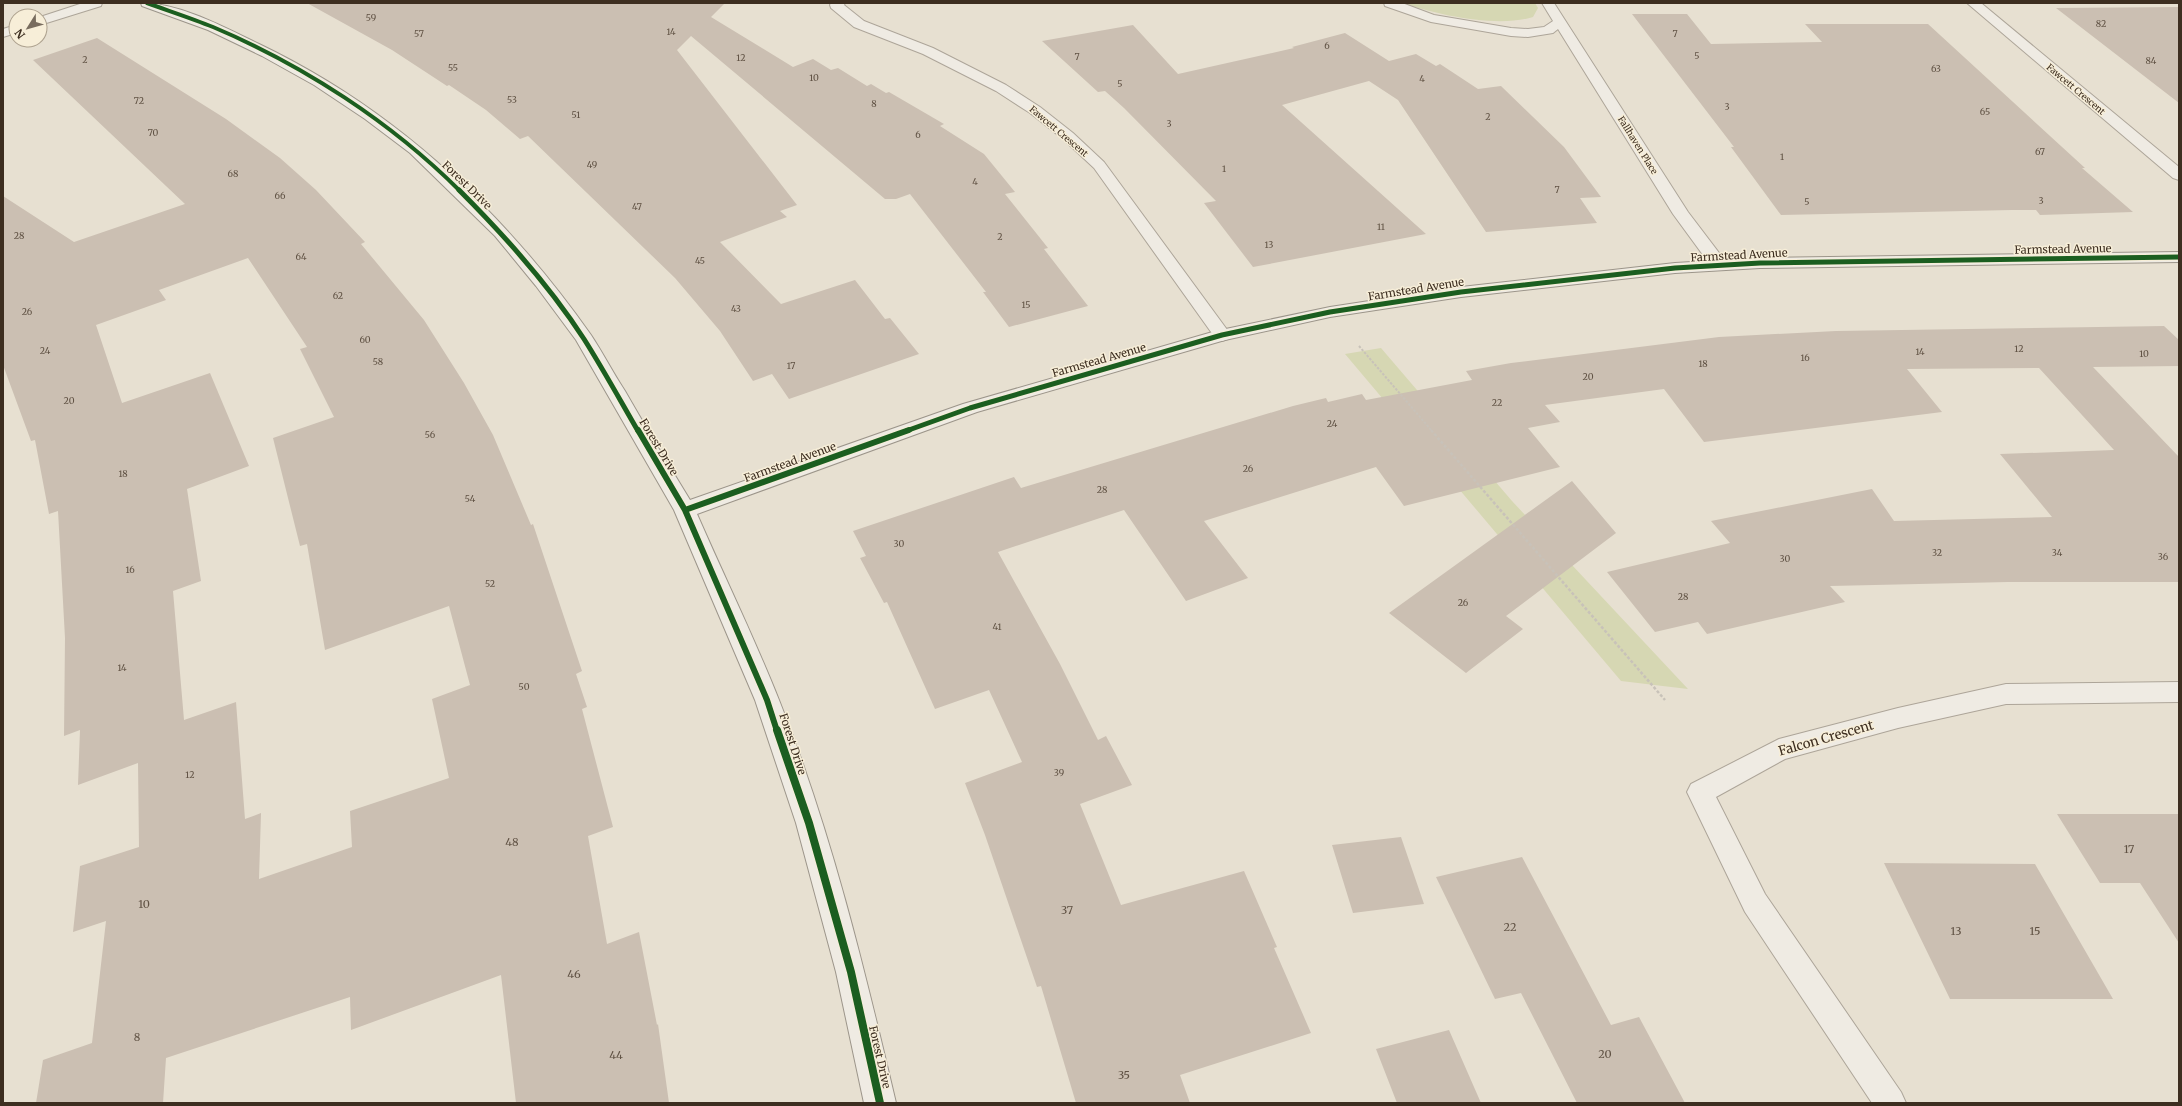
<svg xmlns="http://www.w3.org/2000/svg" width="2182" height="1106" viewBox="0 0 2182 1106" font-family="Merriweather,serif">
<rect width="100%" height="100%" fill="#e7e0d1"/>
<!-- green -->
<path fill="#d6d7b3" d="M1403 3H1535L1538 8 1533 17C1498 28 1437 15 1403 3Z
M1381 348 1512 501 1688 689 1621 681 1345 354Z"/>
<!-- building -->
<path fill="#cbbfb2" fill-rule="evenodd" d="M307 3H725L711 17 793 67 813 59 831 70 838 68 867 86 871 84 886 93 889 92 944 124 940 126 984 154 1015 192 1005 194 1048 248 1044 249 1088 306 1009 327 983 292H986L910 194 896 199H885L691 36 677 50 797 205 780 211 787 217 720 242 781 304 855 280 885 319 890 318 919 354 789 399 772 374 753 381 720 331 675 278 528 136 520 139 486 110 449 85 447 86 392 50Z
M2179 7V103L2056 8Z
M1632 14H1687L1711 44 1822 42 1805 24H1928L2085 168H2082L2133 212 2040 215 2036 210H2012L1781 215 1731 147H1734Z
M1133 25 1178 74 1294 48 1292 47 1345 33 1389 61 1416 54 1436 66 1440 64 1478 89 1501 86 1564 147 1601 197 1580 198 1597 223 1486 232 1398 100 1369 81 1282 105 1426 234 1253 267 1204 203 1216 201 1124 108 1105 91 1098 92 1042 41Z
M97 38 226 119 280 158 316 190 365 242 361 244 424 320 464 383 493 435 531 525 533 524 582 671 576 674 587 707 582 709 613 827 588 836 607 944 639 932 657 1025 658 1024 669 1103H516L501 975 351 1030 350 997 166 1058 163 1103H36L43 1060 92 1043 106 921 73 932 80 866 139 847 138 763 78 785 80 730 64 736 65 638 58 511 49 514 35 440 31 441 3 365V196L74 242 185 204 33 60ZM248 258 307 347 300 349 334 417 273 438 300 546 307 544 325 650 449 606 470 685 432 699 449 778 350 811 352 847 259 879 261 813 245 819 236 702 184 720 173 591 201 581 187 489 249 466 210 373 122 403 96 325 166 300 159 290Z
M2164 326 2179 340V366L2093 367 2179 457V582H2008L1830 586 1845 602 1707 634 1698 622 1655 632 1607 572 1730 543 1711 521 1872 489 1894 521 2052 517 2000 454 2114 450 2039 368 1907 369 1942 412 1704 442 1664 389 1545 405 1560 422 1528 428 1560 467 1404 506 1376 467 1204 521 1248 578 1186 601 1124 510 998 552 1060 664 1098 740 1106 736 1132 785 1080 804 1121 905 1244 871 1277 947 1274 948 1311 1033 1180 1075 1190 1103H1076L1041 986 1037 987 985 835 965 783 1022 762 989 690 935 709 887 602 884 603 860 558 866 556 853 531 1014 477 1021 488 1293 406 1326 398 1328 402 1362 394 1366 400 1472 380 1466 371 1511 363 1719 337 1836 331Z
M1572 481 1616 533 1506 616 1523 629 1466 673 1389 613Z
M2057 814H2179V943L2140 883H2100Z
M1401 837 1424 904 1353 913 1332 845Z
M1522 857 1611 1025 1639 1017 1685 1103H1577L1521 993 1495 999 1436 877Z
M1884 863 2035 864 2113 999H1950Z
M1449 1030 1481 1103H1397L1376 1049Z"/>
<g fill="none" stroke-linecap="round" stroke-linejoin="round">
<defs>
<path id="street" d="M83 3H102L101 6 40 25V17Z
M831 3H845L844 5 864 21 933 48 1006 85 1040 107 1073 133 1104 162 1228 331 1231 335 1228 339 1222 341 1216 339 1094 168 1063 139 1030 113 996 91 923 54 854 27 831 8 830 5Z
M1384 3H1402L1434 15 1511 28 1528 29 1544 27 1553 21 1542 3H1554L1688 212 1729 266 1726 270H1714L1673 214 1558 29 1553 33 1528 37 1511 36 1431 22 1385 6Z
M1967 3H1981L2179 167V180L2173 178Z
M16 25V33L3 37V29Z
M2179 682V702L2006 704 1898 728 1785 759 1716 797 1765 894 1901 1092 1906 1103H1872L1745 912 1687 792 1691 784 1779 739 1898 708 2006 684Z"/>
<path id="secondary" d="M141 3C180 3 224 27 259 44 397 110 504 212 591 335 603 353 613 373 625 391 646 428 668 464 690 500L963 404 1216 331 1330 307 1461 287 1675 263 1760 258 2179 252V262L1760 268 1675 273 1461 297 1330 317 1225 340 977 412 697 514C724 576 754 637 779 700 831 830 864 967 896 1103H864L836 972 796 823 755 700 674 510 576 340 536 286 495 236 410 153 365 119 314 85 262 56 208 30 142 6Z"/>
</defs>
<!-- street casing -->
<use href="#street" stroke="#ada599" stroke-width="2"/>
<!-- secondary casing -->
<use href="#secondary" stroke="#9c958a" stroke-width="2"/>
<!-- path-far1 -->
<path stroke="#c8c2b9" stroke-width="2" stroke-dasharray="2.5 1.5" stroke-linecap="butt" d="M1359 346 1432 431"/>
<!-- path -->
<path stroke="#c8c2b9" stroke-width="2.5" stroke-dasharray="3 2" stroke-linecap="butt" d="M1431 430 1665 700"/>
<!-- street -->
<use href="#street" fill="#efebe3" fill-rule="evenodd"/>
<!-- secondary -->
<use href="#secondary" fill="#efebe3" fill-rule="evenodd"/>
<defs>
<path id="cycleway-far3" d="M147 3C169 11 191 18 213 27 303 65 391 122 460 191"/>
<path id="cycleway-far2" d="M459 190C505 236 549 285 584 339 603 369 620 400 638 431
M906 431 970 408 1222 335 1330 312 1461 292 1675 268 1760 263 2179 257"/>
<path id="cycleway-far1" d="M638 430 685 510 767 700 777 731
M685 510 909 430"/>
<path id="cycleway" d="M777 730 809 823 851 972 880 1103"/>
</defs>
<!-- cycleway-far3 casing -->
<use href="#cycleway-far3" stroke="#f7eed8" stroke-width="5.5"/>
<!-- cycleway-far2 casing -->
<use href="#cycleway-far2" stroke="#f7eed8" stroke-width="7"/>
<!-- cycleway-far1 casing -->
<use href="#cycleway-far1" stroke="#f7eed8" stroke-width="8"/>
<!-- cycleway casing -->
<use href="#cycleway" stroke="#f7eed8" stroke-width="10"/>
<!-- cycleway-far3 -->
<use href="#cycleway-far3" stroke="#1b5e20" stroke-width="4"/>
<!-- cycleway-far2 -->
<use href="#cycleway-far2" stroke="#1b5e20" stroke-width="5"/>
<!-- cycleway-far1 -->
<use href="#cycleway-far1" stroke="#1b5e20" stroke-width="6"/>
<!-- cycleway -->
<use href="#cycleway" stroke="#1b5e20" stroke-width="8"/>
</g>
<g text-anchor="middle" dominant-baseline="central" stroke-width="3" stroke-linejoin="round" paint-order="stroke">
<!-- number labels -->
<g font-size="9" fill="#605244">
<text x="371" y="17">59</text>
<text x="2101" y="23">82</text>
<text x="671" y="31">14</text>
<text x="419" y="33">57</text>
<text x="1675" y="33">7</text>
<text x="1327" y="45">6</text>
<text x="1697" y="55">5</text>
<text x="1077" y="56">7</text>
<text x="741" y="57">12</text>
<text x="85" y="59">2</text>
<text x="2151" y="60">84</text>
<text x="453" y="67">55</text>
<text x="1936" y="68">63</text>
<text x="814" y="77">10</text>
<text x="1422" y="78">4</text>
<text x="1120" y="83">5</text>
<text x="512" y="99">53</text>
<text x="139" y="100">72</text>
<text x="874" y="103">8</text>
<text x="1727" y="106">3</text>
<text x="1985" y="111">65</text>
<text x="576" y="114">51</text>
<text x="1488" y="116">2</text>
<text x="1169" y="123">3</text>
<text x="153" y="132">70</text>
<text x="918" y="134">6</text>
<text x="2040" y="151">67</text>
<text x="1782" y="156">1</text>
<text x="592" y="164">49</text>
<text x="1224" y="168">1</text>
<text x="233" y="173">68</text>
<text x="975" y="181">4</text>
<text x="1557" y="189">7</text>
<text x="280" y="195">66</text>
<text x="2041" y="200">3</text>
<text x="1807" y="201">5</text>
<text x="637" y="206">47</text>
<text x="1381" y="226">11</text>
<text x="19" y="235">28</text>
<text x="1000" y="236">2</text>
<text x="1269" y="244">13</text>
<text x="301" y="256">64</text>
<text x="700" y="260">45</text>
<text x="338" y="295">62</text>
<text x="1026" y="304">15</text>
<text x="736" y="308">43</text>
<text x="27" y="311">26</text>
<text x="365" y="339">60</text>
<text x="2019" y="348">12</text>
<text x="45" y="350">24</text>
<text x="1920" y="351">14</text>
<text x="2144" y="353">10</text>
<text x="1805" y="357">16</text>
<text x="378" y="361">58</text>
<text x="1703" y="363">18</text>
<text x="791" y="365">17</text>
<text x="1588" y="376">20</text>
<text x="69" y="400">20</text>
<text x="1497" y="402">22</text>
<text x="1332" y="423">24</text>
<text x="430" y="434">56</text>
<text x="1248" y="468">26</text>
<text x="123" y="473">18</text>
<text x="1102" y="489">28</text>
<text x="470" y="498">54</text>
<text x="899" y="543">30</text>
<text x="1937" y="552">32</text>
<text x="2057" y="552">34</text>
<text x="2163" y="556">36</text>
<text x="1785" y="558">30</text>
<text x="130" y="569">16</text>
<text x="490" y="583">52</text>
<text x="1683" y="596">28</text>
<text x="1463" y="602">26</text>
<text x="997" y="626">41</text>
<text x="122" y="667">14</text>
<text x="524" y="686">50</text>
<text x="1059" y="772">39</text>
<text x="190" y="774">12</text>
</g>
<!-- far-street labels -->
<g font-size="9" fill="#3d2e20" stroke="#f7eed8">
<text transform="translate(2076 89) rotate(40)">Fawcett Crescent</text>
<text transform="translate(1059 131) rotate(40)">Fawcett Crescent</text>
<text transform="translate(1638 145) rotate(58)">Fallhaven Place</text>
</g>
<!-- street labels -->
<g font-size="11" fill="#3d2e20" stroke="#f7eed8">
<text transform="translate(467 185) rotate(44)">Forest Drive</text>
<text transform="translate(2063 249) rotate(-1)">Farmstead Avenue</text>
<text transform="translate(1739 255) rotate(-3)">Farmstead Avenue</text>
<text transform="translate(1416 289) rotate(-9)">Farmstead Avenue</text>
<text transform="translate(1099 360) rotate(-16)">Farmstead Avenue</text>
<text transform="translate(659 447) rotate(59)">Forest Drive</text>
<text transform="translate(790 462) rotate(-20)">Farmstead Avenue</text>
<text transform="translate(793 744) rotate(72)">Forest Drive</text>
<text transform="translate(880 1057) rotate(77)">Forest Drive</text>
</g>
<!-- near-number labels -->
<g font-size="11" fill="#605244">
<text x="512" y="842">48</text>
<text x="2129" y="849">17</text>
<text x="144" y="904">10</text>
<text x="1067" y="910">37</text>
<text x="1510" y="927">22</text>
<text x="1956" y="931">13</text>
<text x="2035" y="931">15</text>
<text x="574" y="974">46</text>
<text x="137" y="1037">8</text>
<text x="1605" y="1054">20</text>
<text x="616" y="1055">44</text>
<text x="1124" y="1075">35</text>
</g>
<!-- near-street labels -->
<g font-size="13" fill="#3d2e20" stroke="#f7eed8">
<text transform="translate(1826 738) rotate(-16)">Falcon Crescent</text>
</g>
</g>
<!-- border -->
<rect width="2182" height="1106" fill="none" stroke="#3d2e20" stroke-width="8"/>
<!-- north arrow -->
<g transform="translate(28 28) rotate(233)"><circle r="19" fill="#f7eed8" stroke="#ada18e"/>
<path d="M0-3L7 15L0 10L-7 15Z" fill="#786c5e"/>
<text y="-6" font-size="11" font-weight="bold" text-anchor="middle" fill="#3d2e20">N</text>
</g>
</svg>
